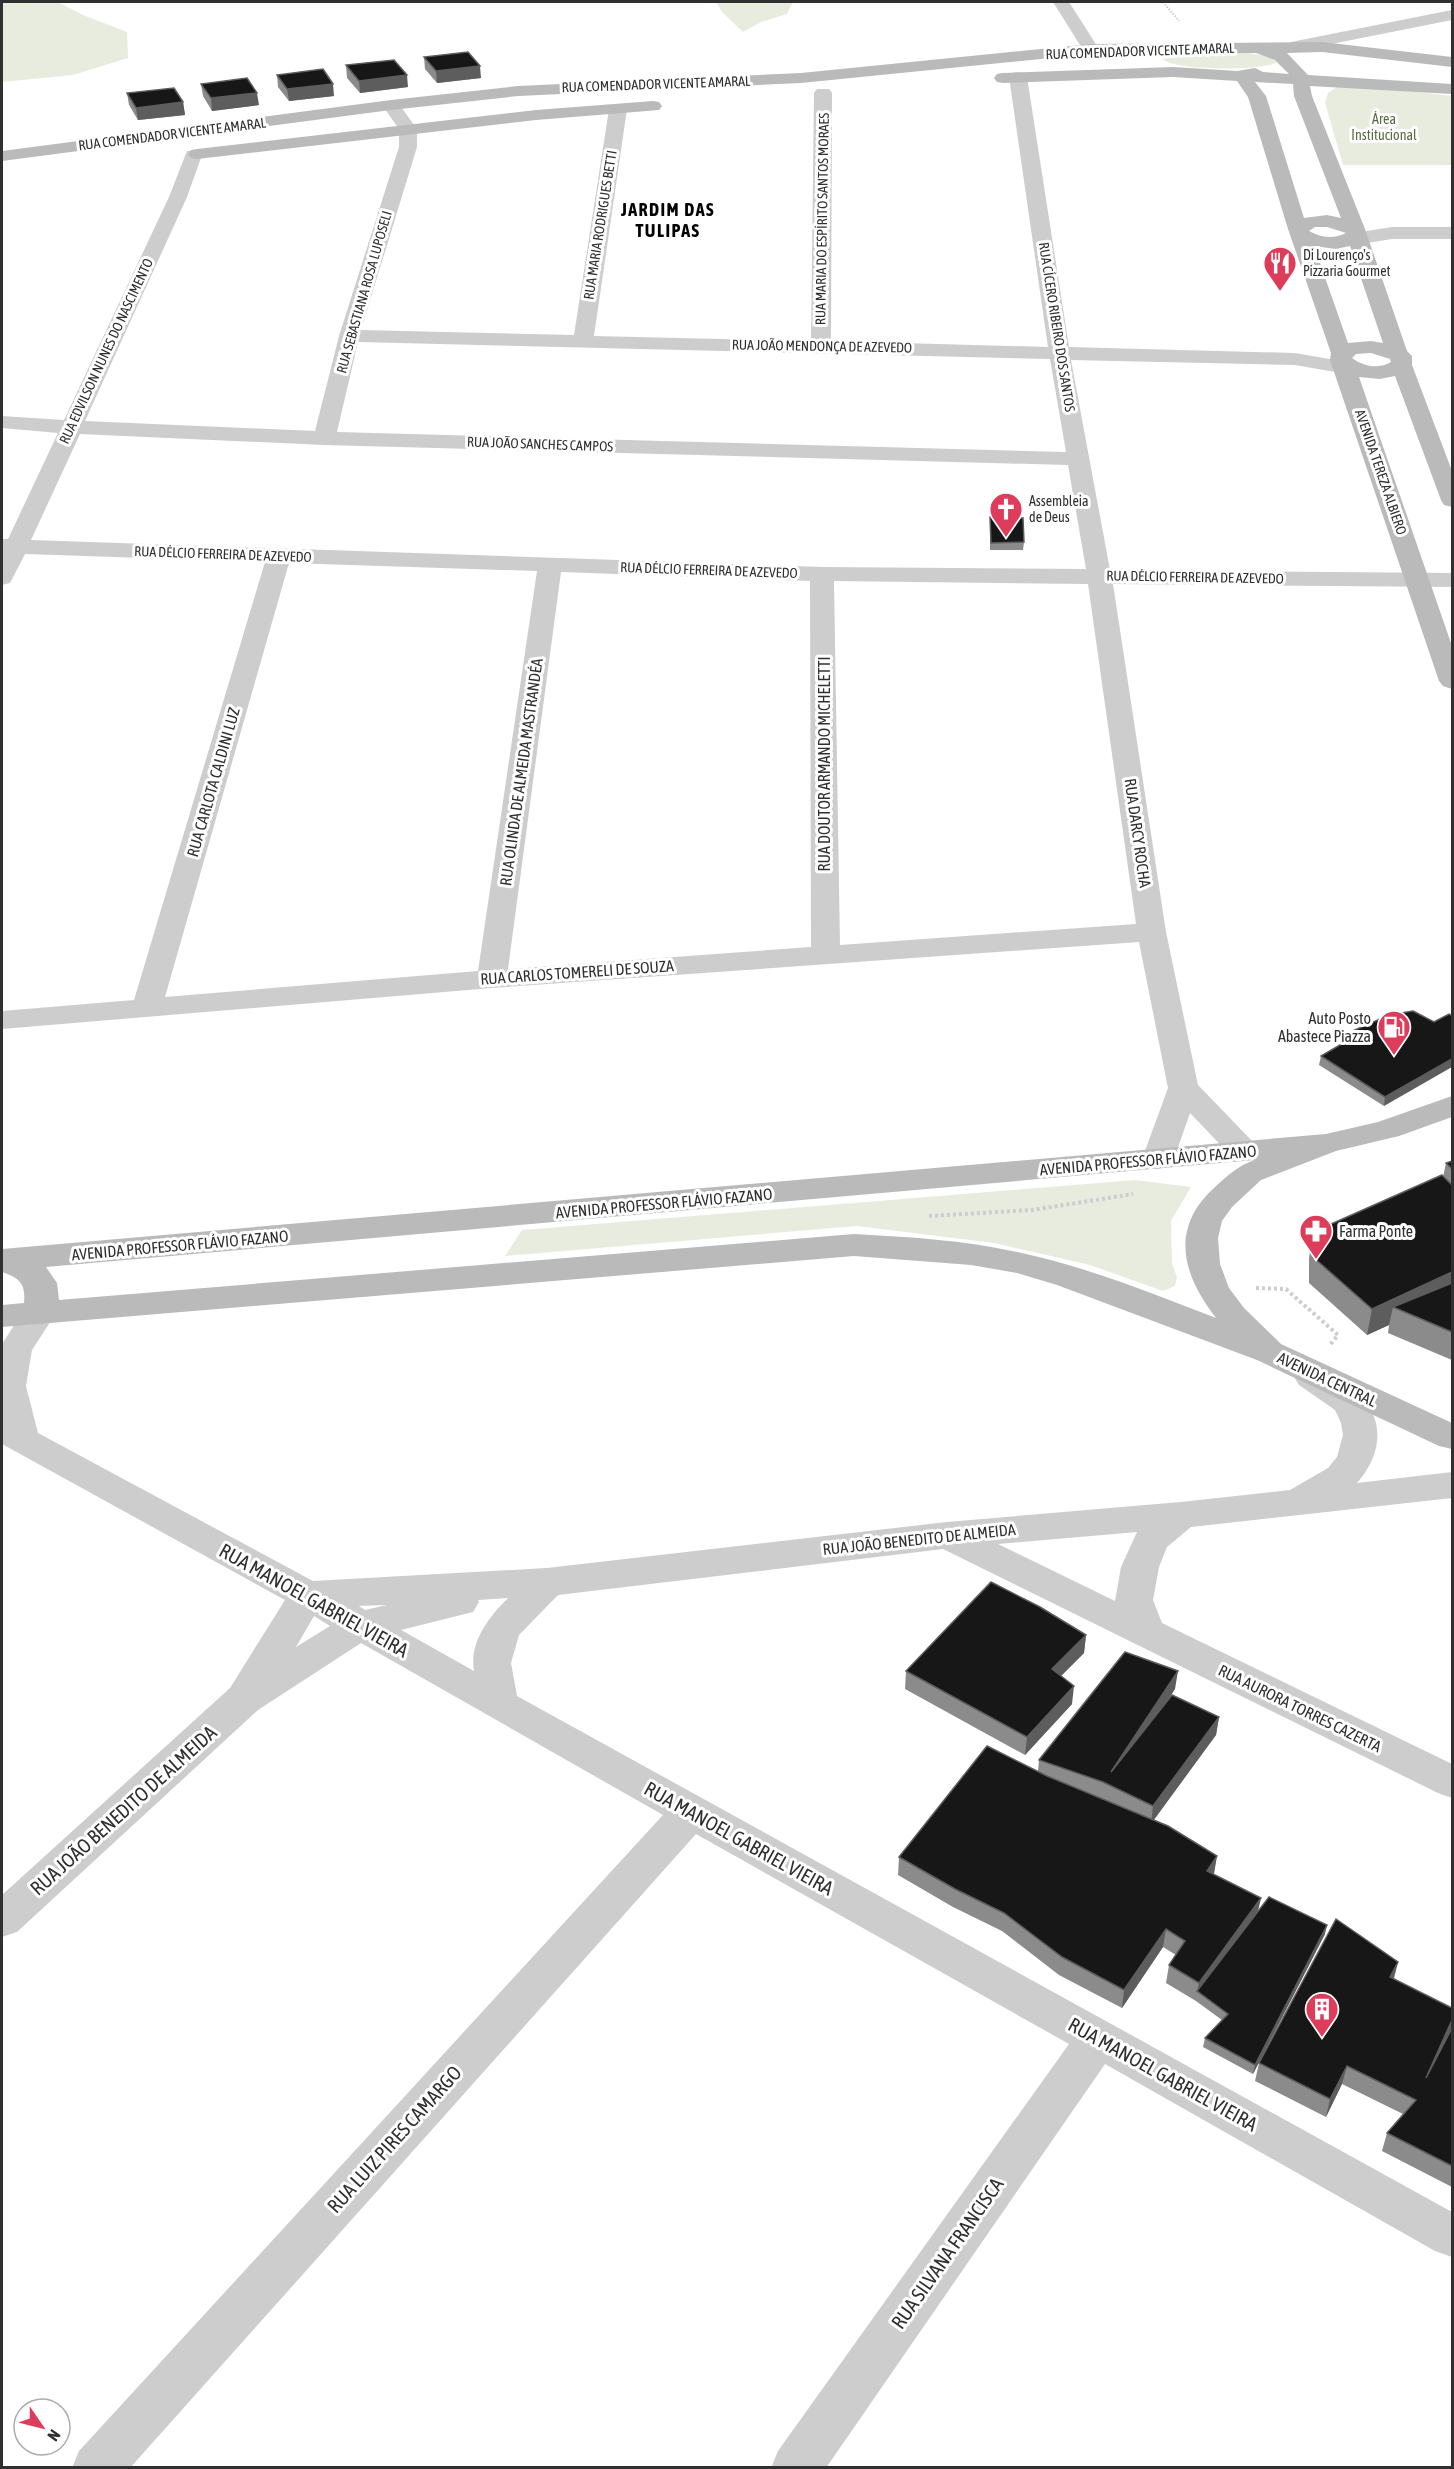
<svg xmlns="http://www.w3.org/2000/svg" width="1454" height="2469" viewBox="0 0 1454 2469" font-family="'Asap Condensed','Noto Sans KR',sans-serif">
<rect width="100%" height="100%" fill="#fff"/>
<!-- green -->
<path fill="#e7ecdf" d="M2 2H58L83 15 127 32 128 58 73 75 2 82Z
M716 2H793L787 14 761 22 743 32 722 12Z
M1174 54C1199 54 1258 47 1277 62 1264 71 1173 71 1163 59Z
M1337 87 1392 89 1452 96V165H1343L1325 103 1328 93Z
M1135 1180 1191 1187 1171 1221 1172 1263 1177 1277 1175 1286 1163 1291 1090 1265 994 1243 857 1226 505 1256 522 1230Z"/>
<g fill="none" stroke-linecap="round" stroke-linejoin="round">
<!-- path-far1 -->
<path stroke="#cdcdcd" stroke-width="2" stroke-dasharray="1.5 1.5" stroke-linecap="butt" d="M1163 2 1179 21"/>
<!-- path -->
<path stroke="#cdcdcd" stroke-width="4" stroke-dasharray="3 3" stroke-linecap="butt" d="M929 1216 1032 1210 1133 1194
M1256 1288 1286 1289 1338 1335 1330 1345"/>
<!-- street -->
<path fill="#cdcdcd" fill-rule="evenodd" d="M1053 2H1069L1099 49 1097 53H1085Z
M1452 10V20L1291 52 1283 47 1291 42Z
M1018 72 1024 73 1027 77 1069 347 1295 353 1358 364 1365 366 1369 370 1365 374 1358 376 1295 365 1071 360 1110 570 1452 573V587L1113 584 1166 932 1198 1085 1255 1144 1260 1151 1255 1158 1244 1161 1233 1158 1190 1113 1174 1159 1169 1166 1158 1169 1147 1166 1142 1159 1168 1088 1139 942 492 988 2 1029V1011L134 1000 265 562 25 554 10 583 2 585V539H8L58 433 2 428V416L64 420 169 197 187 151H199L202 155 187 197 85 421 315 431 339 336 399 147V129L382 105 385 101H397L414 125 417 129V147L361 330 574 335 609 109 612 105H624L627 109 594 336 811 341 814 93 817 89H829L832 93 831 341 1048 347 1009 77 1012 73ZM358 342 1050 359 1066 452 337 432ZM80 434 324 445 1068 465 1086 569 822 567 31 540ZM289 563 537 571 478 971 165 997ZM561 572 810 581 811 947 508 969ZM834 581 1088 584 1136 924 840 945Z
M1392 227H1452V239H1392L1348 246 1341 244 1338 240 1341 236 1348 234Z
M39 1302 51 1305 56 1313 32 1350 26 1386 38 1433 313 1581 547 1568 947 1522 1181 1502 1290 1490 1328 1468 1337 1457 1343 1435 1341 1423 1335 1410 1299 1385 1294 1377 1299 1369C1315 1364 1324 1369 1338 1377 1381 1402 1391 1444 1357 1483L1452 1472V1498L1191 1527 1167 1547 1159 1567 1153 1600 1162 1623 1452 1764V1798L1438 1793 943 1549 558 1595 519 1635 511 1663 517 1696 1452 2212V2257L1435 2251 1105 2064 826 2468H771L778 2451 1069 2044 696 1834 130 2468H72L79 2451 663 1815 361 1643 258 1710 17 1932 2 1937V1895L230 1688 285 1600 2 1444V1344L27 1305ZM1137 1532 1121 1567 1115 1601 998 1544ZM508 1598C489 1617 469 1642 474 1671L401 1630 473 1612 479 1602 478 1600ZM387 1605 365 1610 359 1606ZM314 1616 330 1626 296 1647Z"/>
<!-- secondary -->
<path fill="#bababa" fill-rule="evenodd" d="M1322 42 1452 57V67L1322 52 1287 53 1308 75 1452 84V94L1310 86 1312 96 1365 229 1407 351 1412 356V365L1452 471V507L1444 505 1441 500 1395 376 1380 379 1359 377 1452 646V689L1443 686 1439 681 1330 360 1331 353 1288 229 1248 97 1237 81 1173 77 1003 83 997 82 994 78 997 74 1003 73 1173 67 1237 71 1255 68 1263 72 1289 74 1275 60 1256 53 1091 54 801 83 518 96 391 110 2 161V151L391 100 518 86 801 73 1091 44ZM1255 82 1293 84 1294 96 1341 218 1327 215 1304 218 1266 96ZM1315 227H1327L1346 233C1334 239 1321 238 1309 231ZM1314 246 1336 249 1350 246 1383 343 1371 341 1348 343ZM1371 353 1390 359 1391 362C1378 370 1363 366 1352 358L1356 354Z
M653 101 659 102 662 106 659 110 536 120 197 159 191 158 188 154 191 150 197 149 536 110Z
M1452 1096V1117L1399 1136 1336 1151 1261 1180 1232 1207 1222 1221 1218 1238 1220 1264 1229 1288 1244 1308 1281 1344 1452 1423V1449L1439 1446 1257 1360 1057 1285 1017 1273 971 1265 854 1256 2 1327V1305L24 1303C26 1283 19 1278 2 1272V1249L1326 1134 1378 1122ZM1254 1160C1238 1166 1228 1175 1216 1186 1169 1228 1182 1274 1216 1318 1151 1293 1085 1266 1017 1252 963 1240 909 1237 854 1234L59 1300 57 1283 46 1267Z"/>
</g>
<!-- wall -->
<path fill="#8b8b8b" d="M424 57 481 78 437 83 425 69Z
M346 65 408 87 360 93 347 78Z
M277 75 334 96 289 101 278 87Z
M201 84 259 105 212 111 203 96Z
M127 93 183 102 185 115 138 120 129 105Z
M990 517 1024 542 1023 550H990Z
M1434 1022 1384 1106 1319 1065 1321 1056 1345 1042 1346 1034Z
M1452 1161V1360L1388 1333 1389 1325 1367 1335 1309 1283V1258L1313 1232 1443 1177 1446 1163Z
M1086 1635 1084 1653 1061 1676 1072 1704 1025 1755 905 1689 906 1671Z
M1175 1689 1167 1700 1219 1717 1216 1735 1153 1820 1217 1856 1213 1874 1258 1911 1325 1934 1253 2074 1203 2047 1205 2038 1222 2020 1196 2001 1166 1983 1169 1965 1176 1955 1163 1947 1122 2008 1059 1975 1002 1931 953 1907 898 1875 899 1857 1038 1771 1039 1760Z
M1398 1962 1394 1979 1451 2031 1452 2028V2187L1382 2151 1387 2133 1403 2114 1342 2084 1326 2117 1255 2081 1259 2063Z"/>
<!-- shaded-wall -->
<path fill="#5d5d5d" d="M480 66 481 78 437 83 436 71Z
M407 75 408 87 360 93 359 81Z
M333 84 334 96 289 101 287 89Z
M257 93 259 105 212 111 211 98Z
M183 102 185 115 138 120 136 108Z
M1452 1059V1067L1384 1106 1385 1097Z
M1452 1272V1295L1393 1307 1389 1325 1367 1335 1372 1309Z
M1086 1635 1084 1653 1050 1687 1052 1669Z
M1178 1671 1175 1689 1111 1786V1772Z
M1074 1686 1072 1704 1025 1755 1027 1737Z
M1219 1717 1216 1735 1151 1824 1153 1806Z
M1217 1856 1214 1874 1204 1889 1207 1871Z
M1261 1898 1257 1916 1197 1991 1199 1983Z
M1327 1925 1325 1934 1253 2074 1255 2065Z
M1166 1929 1163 1947 1122 2008 1124 1990Z
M1398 1962 1393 1980 1390 1977Z
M1452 2020V2029L1426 2078Z
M1347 2066 1342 2084 1326 2117 1330 2099Z"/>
<!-- building -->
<path fill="#171717" stroke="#5d5d5d" stroke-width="1.5" d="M468 52 480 66 436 71 424 57Z
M394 60 407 75 359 81 346 65Z
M323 69 333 84 287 89 277 75Z
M247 78 257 93 211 98 201 84Z
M174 88 183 102 136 108 127 93Z
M990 517 1023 518 1024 542 991 543Z
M1413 1011 1434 1022 1449 1014 1452 1016V1059L1385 1097 1321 1056 1352 1038 1346 1034 1389 1015Z
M1452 1161V1169L1446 1163Z
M1442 1175 1452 1185V1272L1372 1309 1313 1257V1232Z
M1452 1283V1332L1393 1307Z
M991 1582 1040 1607 1086 1635 1052 1669 1074 1686 1027 1737 906 1671Z
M1125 1652 1178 1671 1111 1772 1172 1695 1219 1717 1153 1806 1103 1782 1039 1760Z
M987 1746 1047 1776 1168 1826 1217 1856 1207 1871 1261 1898 1199 1983 1169 1965 1185 1941 1166 1929 1124 1990 1062 1957 1004 1913 955 1889 899 1857Z
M1269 1897 1327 1925 1255 2065 1205 2038 1228 2014 1197 1991Z
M1336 1919 1398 1962 1390 1977 1452 2008V2020L1426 2078 1452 2028V2166L1387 2133 1416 2100 1347 2066 1330 2099 1259 2063Z"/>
<!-- icons -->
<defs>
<symbol id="restaurant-pin" viewBox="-11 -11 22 30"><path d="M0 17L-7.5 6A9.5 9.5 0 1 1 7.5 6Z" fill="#dd3c5a" stroke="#fff"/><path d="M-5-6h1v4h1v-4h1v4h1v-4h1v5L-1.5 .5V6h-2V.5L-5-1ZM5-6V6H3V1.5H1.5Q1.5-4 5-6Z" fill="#fff"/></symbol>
<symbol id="church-pin" viewBox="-11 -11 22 30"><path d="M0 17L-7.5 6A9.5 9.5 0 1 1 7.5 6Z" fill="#dd3c5a" stroke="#fff"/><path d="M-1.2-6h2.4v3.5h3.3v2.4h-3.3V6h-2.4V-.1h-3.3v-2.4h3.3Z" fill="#fff"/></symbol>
<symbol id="fuel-pin" viewBox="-11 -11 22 30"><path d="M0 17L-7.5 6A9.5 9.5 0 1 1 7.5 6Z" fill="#dd3c5a" stroke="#fff"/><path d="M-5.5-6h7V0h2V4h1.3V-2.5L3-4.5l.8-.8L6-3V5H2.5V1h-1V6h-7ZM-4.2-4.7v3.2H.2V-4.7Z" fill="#fff"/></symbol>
<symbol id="pharmacy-pin" viewBox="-11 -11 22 30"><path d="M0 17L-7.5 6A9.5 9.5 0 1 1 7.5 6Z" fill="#dd3c5a" stroke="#fff"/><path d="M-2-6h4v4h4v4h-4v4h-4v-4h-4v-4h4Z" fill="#fff"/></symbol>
<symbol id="building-pin" viewBox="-11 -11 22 30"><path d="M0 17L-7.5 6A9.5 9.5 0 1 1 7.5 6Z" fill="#dd3c5a" stroke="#fff"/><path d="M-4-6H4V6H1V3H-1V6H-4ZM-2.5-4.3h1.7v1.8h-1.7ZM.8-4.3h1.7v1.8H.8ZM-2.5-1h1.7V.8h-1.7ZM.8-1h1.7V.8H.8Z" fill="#fff"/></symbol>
</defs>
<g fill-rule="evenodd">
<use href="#restaurant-pin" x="1261" y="244" width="38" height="52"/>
<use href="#church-pin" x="987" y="490" width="38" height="52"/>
<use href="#fuel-pin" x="1375" y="1008" width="38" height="52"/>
<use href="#pharmacy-pin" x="1297" y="1212" width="38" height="52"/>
<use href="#building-pin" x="1303" y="1990" width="38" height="52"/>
</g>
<g text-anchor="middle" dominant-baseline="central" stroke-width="6" stroke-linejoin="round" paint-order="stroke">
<!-- far-street labels -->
<g font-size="14" fill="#303030" stroke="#fff">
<text transform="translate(1140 51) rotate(-2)">RUA COMENDADOR VICENTE AMARAL</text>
<text transform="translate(656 84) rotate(-2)">RUA COMENDADOR VICENTE AMARAL</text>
<text transform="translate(172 134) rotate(-7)">RUA COMENDADOR VICENTE AMARAL</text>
<text transform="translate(822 219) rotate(-89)">RUA MARIA DO ESPÍRITO SANTOS MORAES</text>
<text transform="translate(600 225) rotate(-81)">RUA MARIA RODRIGUES BETTI</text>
<text transform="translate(364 292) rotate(-74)">RUA SEBASTIANA ROSA LUPOSELI</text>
<text transform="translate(1057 327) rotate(81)">RUA CÍCERO RIBEIRO DOS SANTOS</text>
<text transform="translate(822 346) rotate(1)">RUA JOÃO MENDONÇA DE AZEVEDO</text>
<text transform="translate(106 351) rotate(-65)">RUA EDVILSON NUNES DO NASCIMENTO</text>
<text transform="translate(540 444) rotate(2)">RUA JOÃO SANCHES CAMPOS</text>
<text transform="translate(1381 472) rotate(71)">AVENIDA TEREZA ALBIERO</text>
<text transform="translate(223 554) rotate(2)">RUA DÉLCIO FERREIRA DE AZEVEDO</text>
<text transform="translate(709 570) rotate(2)">RUA DÉLCIO FERREIRA DE AZEVEDO</text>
<text transform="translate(1195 577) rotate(1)">RUA DÉLCIO FERREIRA DE AZEVEDO</text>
</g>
<!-- far-park labels -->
<g font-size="14" fill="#586a3f" stroke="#fff">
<text x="1384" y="119">Área<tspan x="1384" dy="16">Institucional</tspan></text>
</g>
<!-- far-poi labels -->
<g font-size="14" fill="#303030" stroke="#fff" text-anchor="start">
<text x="1303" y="255">Di Lourenço's<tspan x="1303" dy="16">Pizzaria Gourmet</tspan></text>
<text x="1029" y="501">Assembleia<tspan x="1029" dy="16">de Deus</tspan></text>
</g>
<!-- street labels -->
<g font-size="16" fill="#303030" stroke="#fff">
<text transform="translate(824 764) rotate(-90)">RUA DOUTOR ARMANDO MICHELETTI</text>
<text transform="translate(521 772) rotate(-82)">RUA OLINDA DE ALMEIDA MASTRANDÉA</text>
<text transform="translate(213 782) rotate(-74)">RUA CARLOTA CALDINI LUZ</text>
<text transform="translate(1138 833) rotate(82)">RUA DARCY ROCHA</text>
<text transform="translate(577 972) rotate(-4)">RUA CARLOS TOMERELI DE SOUZA</text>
<text transform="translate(1148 1160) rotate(-5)">AVENIDA PROFESSOR FLÁVIO FAZANO</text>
<text transform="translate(664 1203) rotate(-5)">AVENIDA PROFESSOR FLÁVIO FAZANO</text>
<text transform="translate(180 1245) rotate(-5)">AVENIDA PROFESSOR FLÁVIO FAZANO</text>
<text transform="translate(1327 1379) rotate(25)">AVENIDA CENTRAL</text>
<text transform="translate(919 1539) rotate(-6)">RUA JOÃO BENEDITO DE ALMEIDA</text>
<text transform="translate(1300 1708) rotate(26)">RUA AURORA TORRES CAZERTA</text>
</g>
<!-- poi labels -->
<g font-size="16" fill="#303030" stroke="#fff" text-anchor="end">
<text x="1371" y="1018">Auto Posto<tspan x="1371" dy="18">Abastece Piazza</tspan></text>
<text x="1339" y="1231" text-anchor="start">Farma Ponte</text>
</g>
<!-- far-district labels -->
<g font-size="18" font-weight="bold" letter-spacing="1.5" fill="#000" stroke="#fff">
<text x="668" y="209">JARDIM DAS<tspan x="668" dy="21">TULIPAS</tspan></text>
</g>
<!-- near-street labels -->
<g font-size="20" fill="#303030" stroke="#fff">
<text transform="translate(314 1600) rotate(29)">RUA MANOEL GABRIEL VIEIRA</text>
<text transform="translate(123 1810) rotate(-42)">RUA JOÃO BENEDITO DE ALMEIDA</text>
<text transform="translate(739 1838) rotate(29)">RUA MANOEL GABRIEL VIEIRA</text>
<text transform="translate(1163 2074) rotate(29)">RUA MANOEL GABRIEL VIEIRA</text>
<text transform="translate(394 2139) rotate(-48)">RUA LUIZ PIRES CAMARGO</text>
<text transform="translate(947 2253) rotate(-55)">RUA SILVANA FRANCISCA</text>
</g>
<!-- near-poi labels -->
<g font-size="20" fill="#303030" stroke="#fff" text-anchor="start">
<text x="1345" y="2009">ㅤ</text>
</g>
</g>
<!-- border -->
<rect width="1454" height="2469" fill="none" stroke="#303030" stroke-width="6"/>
<!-- north arrow -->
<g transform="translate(42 2427) rotate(125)"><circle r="28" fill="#ffffff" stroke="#acacac" stroke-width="1.5"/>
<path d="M0-4.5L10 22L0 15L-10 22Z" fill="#dd3c5a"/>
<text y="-9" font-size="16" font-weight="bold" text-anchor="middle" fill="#303030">N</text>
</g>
</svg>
